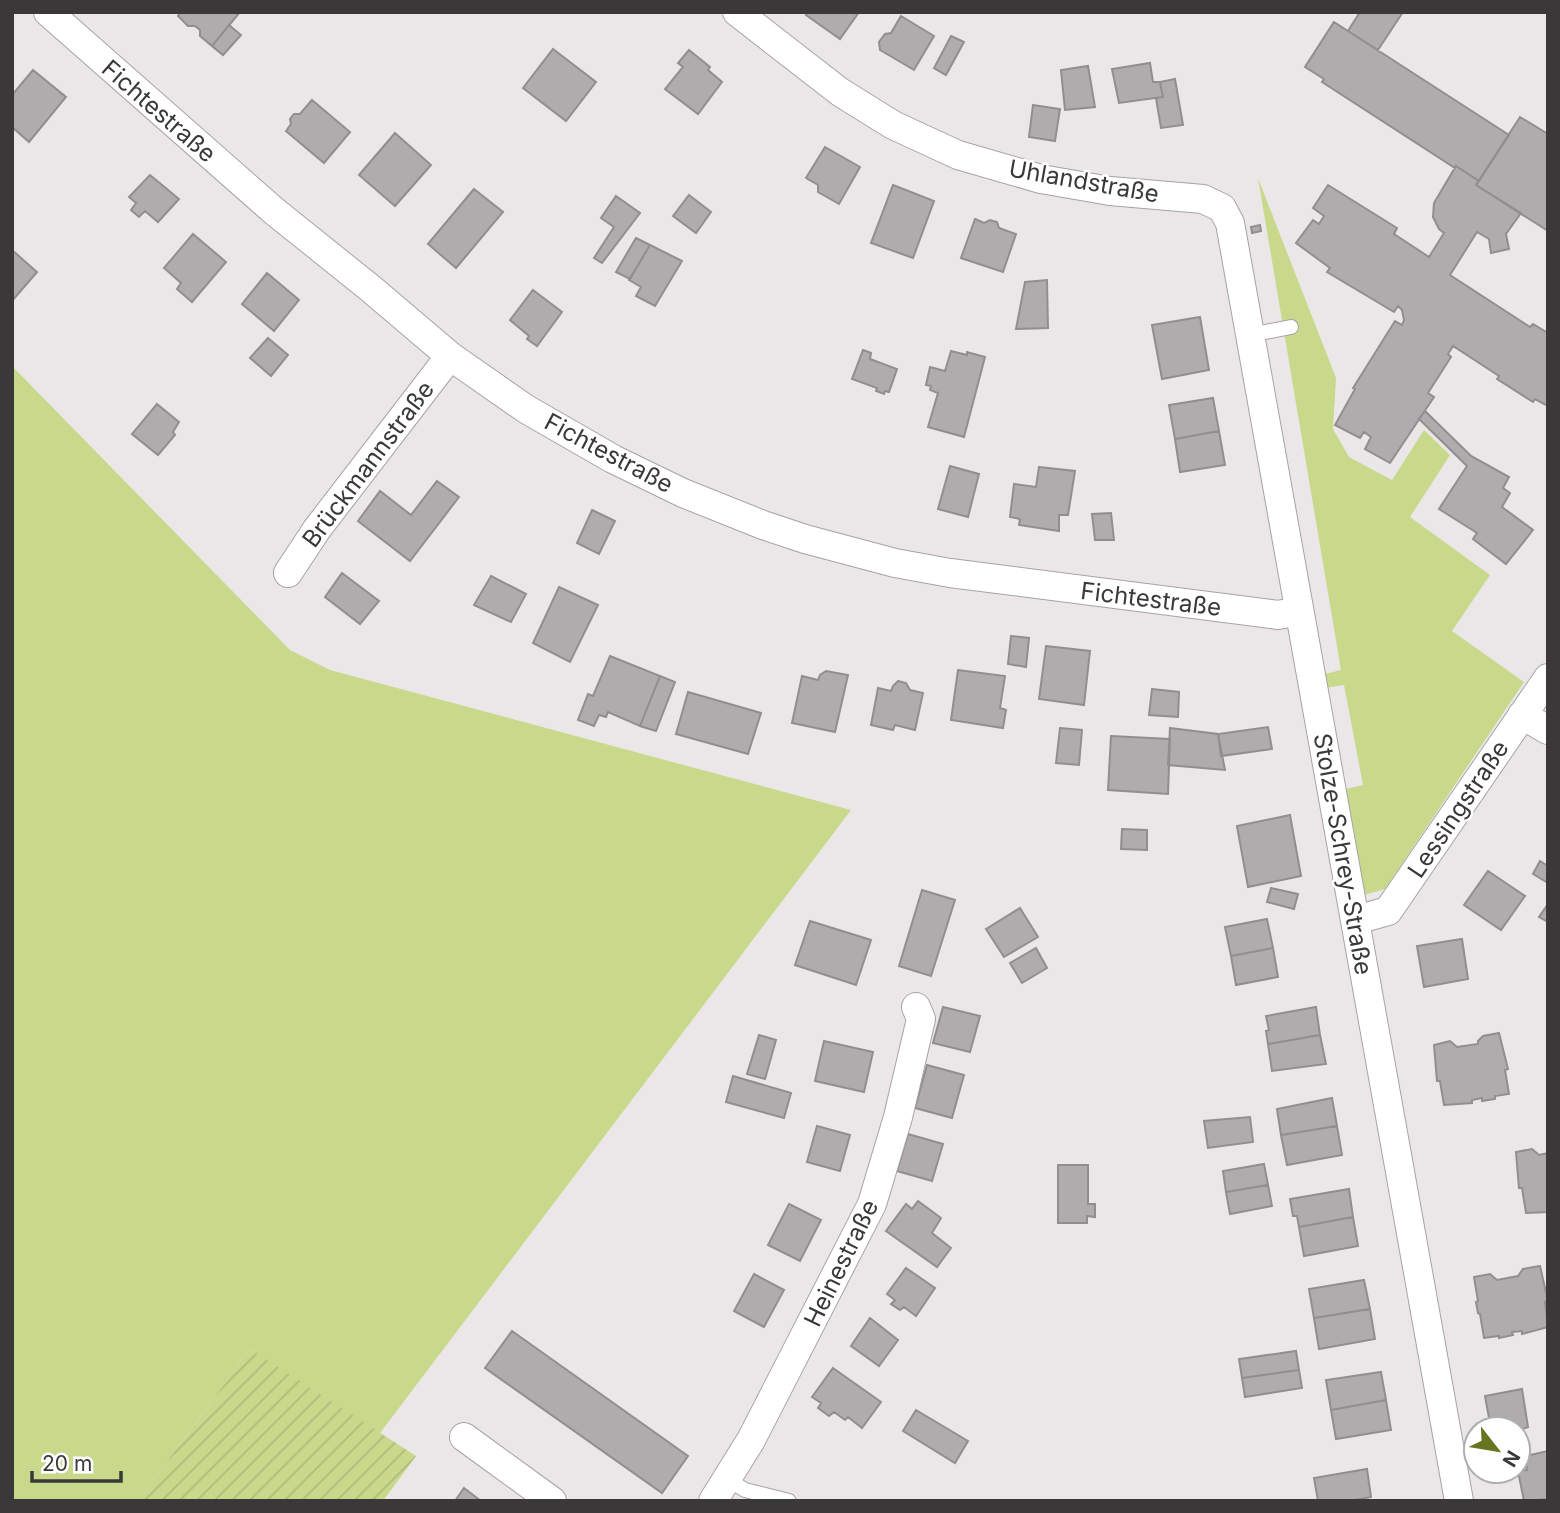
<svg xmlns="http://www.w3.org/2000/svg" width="1560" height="1513" viewBox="0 0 1560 1513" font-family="Inter,sans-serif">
<defs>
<pattern id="garden-furrows" width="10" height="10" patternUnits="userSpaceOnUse" patternTransform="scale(1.75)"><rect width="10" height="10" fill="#c8d98c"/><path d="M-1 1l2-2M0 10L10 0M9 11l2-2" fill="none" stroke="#adbb7a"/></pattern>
</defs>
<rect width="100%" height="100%" fill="#ebe7e8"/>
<!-- green -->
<path fill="#c8d98c" d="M1258 178 1336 378 1333 429 1349 457 1392 480 1424 430 1450 455 1410 517 1490 575 1452 631 1524 682 1385 889 1364 895 1341 790 1363 785 1344 685 1324 688 1321 675 1341 670Z
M12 366 290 650 330 670 851 810 377 1437 250 1349 138 1501H12Z"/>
<!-- garden -->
<path fill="url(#garden-furrows)" d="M250 1349 416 1456 383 1501H138Z"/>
<!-- building -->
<path fill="#b0acae" stroke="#928e8f" stroke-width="2" d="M181 12H240L212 46 200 36V30L195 26H188L178 16Z
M808 12H859L840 39 806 15Z
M1360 12H1403L1378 50 1348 31Z
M901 16 934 36 914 70 880 50 879 42 885 34 891 33Z
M1334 22 1509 135 1479 181 1456 166 1455 168 1322 82 1324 79 1305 67Z
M229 25 241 35 223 55 212 46Z
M951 36 964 42 946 75 934 68Z
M553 49 596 82 566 121 523 88Z
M689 50 710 67 708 70 722 82 698 114 665 89 683 67 678 63Z
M1150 63 1153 82H1160L1163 97 1119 103 1112 69Z
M1088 66 1095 107 1065 110 1061 70Z
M33 70 66 97 29 142 12 127V95Z
M1175 79 1183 125 1161 128 1156 98 1163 97 1160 82Z
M312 100 350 132 324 163 286 131 291 124 290 119 294 114H300Z
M1033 105 1060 109 1055 141 1029 137Z
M1520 117 1548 134V231L1476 185Z
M395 133 431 165 395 206 359 175Z
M825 147 860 167 839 204 818 192V185L806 178Z
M1456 166 1479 181 1476 185 1521 213 1506 234 1509 249 1491 253 1489 239 1477 232 1450 275 1530 327 1533 324 1548 333V406L1535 399 1533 402 1497 379 1499 376 1453 346 1448 354 1451 357 1428 393 1434 397 1390 463 1365 449 1371 437 1364 432 1360 438 1335 425 1355 389 1353 388 1395 321 1402 325 1404 320 1402 310 1398 306 1394 312 1327 272 1330 268 1296 243 1313 220 1319 224 1324 216 1313 208 1328 185 1397 228 1394 234 1429 257 1444 233 1439 229 1433 217 1434 203Z
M150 175 179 199 158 222 145 211 139 217 131 210 136 203 129 197Z
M893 185 934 201 913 258 871 243Z
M474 189 503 212 456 268 428 244Z
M689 195 711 212 696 233 673 216Z
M616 196 640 213 602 263 594 258 614 227 601 218Z
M975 219 984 223 990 220 997 222 999 228 1016 234 1003 272 961 258Z
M1260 225 1261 231 1252 233 1251 227Z
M193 234 226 262 192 302 177 289 181 283 164 268Z
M636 238 650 245 630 279 616 272Z
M650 245 682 261 655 306 636 296 641 287 629 280Z
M12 250 37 272 12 301Z
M267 273 299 300 274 331 242 304Z
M1047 280 1048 328 1016 329 1025 282Z
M533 290 562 312 537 346 527 339 529 336 510 320Z
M1200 317 1209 370 1162 379 1152 325Z
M268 338 288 355 271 376 250 358Z
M863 350 871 353 870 359 897 369 889 392 885 391 884 394 876 391 877 388 852 379Z
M951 351 967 355V352L985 357 964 437 928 427 938 393 930 390 931 386 926 385 930 367 945 371Z
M1213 398 1219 431 1175 439 1169 405Z
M157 404 179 422 173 432 175 435 158 455 132 434Z
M1425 411 1471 456 1509 477 1503 488 1510 493 1502 507 1533 530 1506 564 1473 539 1477 533 1439 509 1467 466 1419 419Z
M1219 431 1225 465 1180 472 1175 439Z
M950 466 979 474 968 517 938 509Z
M1039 467 1075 471 1068 515H1059V531L1019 525 1020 519 1010 517 1014 484 1036 487Z
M437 481 459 497 410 561 358 521 380 491 411 515Z
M592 510 615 521 599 554 577 543Z
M1111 513 1114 540H1095L1092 514Z
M342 573 379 601 360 624 325 597Z
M491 576 526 594 511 622 474 605Z
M559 587 598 605 570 662 533 643Z
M1011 636 1029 638 1026 667 1008 664Z
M1046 646 1090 651 1084 705 1039 699Z
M610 656 660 676 640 726 608 712 606 717 599 715 594 726 578 720 588 694 593 696Z
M958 670 1005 676 1000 708 1006 710 1003 728 951 720Z
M826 671 848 675 835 732 792 723 802 676 818 680 820 675Z
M660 676 675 682 656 731 640 726Z
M898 681 906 683 910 690 923 693 915 730 895 725 893 730 871 725 878 688 891 691 893 686Z
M1152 689 1179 692 1178 717 1149 715Z
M688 692 761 713 748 754 676 734Z
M1268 727 1272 749 1221 756 1218 734Z
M1060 728 1082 730 1079 765 1056 763Z
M1170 728 1218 734 1225 770 1168 765Z
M1111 736 1170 739 1168 794 1108 790Z
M1290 815 1301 876 1248 887 1237 826Z
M1122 829 1147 830V850L1121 849Z
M1540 861 1548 866V883L1533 874Z
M1488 871 1525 896 1501 930 1464 905Z
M1271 888 1298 894 1294 909 1267 902Z
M922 890 955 900 931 976 899 966Z
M1548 904V922L1539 917Z
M1020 908 1038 937 1004 957 986 929Z
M1267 919 1273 948 1231 956 1225 927Z
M810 921 871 940 856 985 795 965Z
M1462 939 1468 979 1424 987 1417 946Z
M1036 948 1047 968 1022 983 1010 963Z
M1273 948 1278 977 1236 985 1231 956Z
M943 1007 980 1016 970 1052 933 1043Z
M1316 1007 1320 1035 1268 1044 1266 1031 1269 1030 1266 1016Z
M1499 1033 1508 1069 1505 1070 1509 1094 1495 1096V1099L1482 1101V1098L1472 1100V1103L1444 1105 1440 1081H1437L1434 1045 1450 1041 1457 1047 1478 1044V1041L1483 1036Z
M759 1035 776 1040 765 1079 747 1074Z
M1320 1035 1326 1064 1272 1071 1268 1044Z
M824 1041 873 1052 864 1092 815 1081Z
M927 1065 964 1075 952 1118 915 1108Z
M733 1076 791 1093 784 1118 726 1102Z
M1332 1098 1337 1126 1281 1135 1277 1109Z
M1250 1117 1253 1142 1208 1148 1204 1121Z
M817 1126 850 1135 840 1171 807 1162Z
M1337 1126 1342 1155 1287 1165 1281 1135Z
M908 1134 943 1144 932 1181 897 1171Z
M1532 1149 1539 1155 1548 1153V1212L1526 1213 1522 1188H1519L1516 1152Z
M1264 1164 1268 1185 1226 1192 1223 1171Z
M1058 1165H1088V1204H1095V1217L1087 1216V1223H1058Z
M1268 1185 1272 1206 1230 1214 1226 1192Z
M1349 1189 1353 1217 1299 1227 1297 1216H1293L1290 1199Z
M918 1201 941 1218 932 1233 951 1248 937 1267 886 1231 906 1204 912 1209Z
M789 1204 821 1220 800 1261 768 1245Z
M1353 1217 1358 1246 1304 1256 1299 1227Z
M1540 1266 1548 1301 1545 1302 1548 1327 1522 1334V1331L1512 1332 1513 1335 1499 1338V1336L1484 1338 1480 1314 1478 1313 1476 1302 1478 1301 1474 1277 1490 1274 1497 1280 1518 1276 1523 1269Z
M906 1268 935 1288 916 1316 904 1307 900 1310 891 1304 895 1300 887 1294Z
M754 1274 784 1290 764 1327 734 1311Z
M1364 1280 1370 1309 1314 1318 1309 1289Z
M1370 1309 1375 1339 1319 1349 1314 1318Z
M870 1318 898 1340 879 1366 851 1346Z
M512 1331 688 1456 662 1493 485 1368Z
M1296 1351 1299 1370 1242 1378 1239 1359Z
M833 1368 881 1402 862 1428 848 1417 845 1420 834 1412 829 1416 818 1408 821 1403 812 1397Z
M1299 1370 1302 1388 1245 1397 1242 1378Z
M1381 1372 1386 1400 1331 1410 1326 1380Z
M1522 1389 1528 1427 1520 1430 1523 1449 1518 1450V1429H1491L1485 1396Z
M1386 1400 1391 1430 1336 1439 1331 1410Z
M916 1410 968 1441 955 1463 903 1431Z
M1548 1451V1499L1524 1501 1518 1471 1527 1470 1525 1456Z
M1367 1469 1371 1497 1350 1501H1318L1314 1478Z
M464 1488 481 1501H455Z"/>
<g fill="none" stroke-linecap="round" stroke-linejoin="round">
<defs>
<path id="lane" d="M1250 335 1291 327
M727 1479 745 1490 789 1501"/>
<path id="street" d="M48 12 274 211 370 288 450 356 526 409 613 459 683 493 763 525 805 539 895 563 950 573 1278 615 1299 611
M737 12 840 92 893 125 958 155 1041 179 1110 191 1203 199 1222 208 1230 223 1459 1501
M288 573 317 529 450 356
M1522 715 1548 730
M1356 920 1388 911 1548 678
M464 1437 552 1501
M713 1501 751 1440 872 1204 898 1117 921 1019 916 1007"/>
</defs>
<!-- lane casing -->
<use href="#lane" stroke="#a7a3a5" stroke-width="16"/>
<!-- street casing -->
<use href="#street" stroke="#a7a3a5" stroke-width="30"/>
<!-- lane -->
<use href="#lane" stroke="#fff" stroke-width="14"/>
<!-- street -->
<use href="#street" stroke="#fff" stroke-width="28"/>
</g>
<g text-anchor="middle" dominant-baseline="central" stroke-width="5" stroke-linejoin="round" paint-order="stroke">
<!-- street labels -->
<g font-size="24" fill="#3a3839" stroke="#fff">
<text transform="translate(159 111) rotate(41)">Fichtestraße</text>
<text transform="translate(1084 181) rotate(10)">Uhlandstraße</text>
<text transform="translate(609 453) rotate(28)">Fichtestraße</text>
<text transform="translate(368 464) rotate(-53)">Brückmannstraße</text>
<text transform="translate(1151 599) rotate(7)">Fichtestraße</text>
<text transform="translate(1458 809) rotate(-56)">Lessingstraße</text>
<text transform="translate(1343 854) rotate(80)">Stolze-Schrey-Straße</text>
<text transform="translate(841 1263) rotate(-64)">Heinestraße</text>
</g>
</g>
<!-- border -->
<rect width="1560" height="1513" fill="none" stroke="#3a3839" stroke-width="28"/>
<!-- north arrow -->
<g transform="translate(1497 1450) rotate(121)"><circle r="33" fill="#ffffff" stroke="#b0afb0" stroke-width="2"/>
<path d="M0-5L12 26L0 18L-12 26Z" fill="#677522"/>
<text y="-10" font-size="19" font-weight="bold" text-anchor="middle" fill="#3a3839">N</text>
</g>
<!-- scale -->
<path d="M32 1471v10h89v-10" fill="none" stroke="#3a3839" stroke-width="3.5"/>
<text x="42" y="1471" font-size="21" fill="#3a3839" stroke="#ffffff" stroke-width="5" paint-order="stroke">20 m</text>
</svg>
